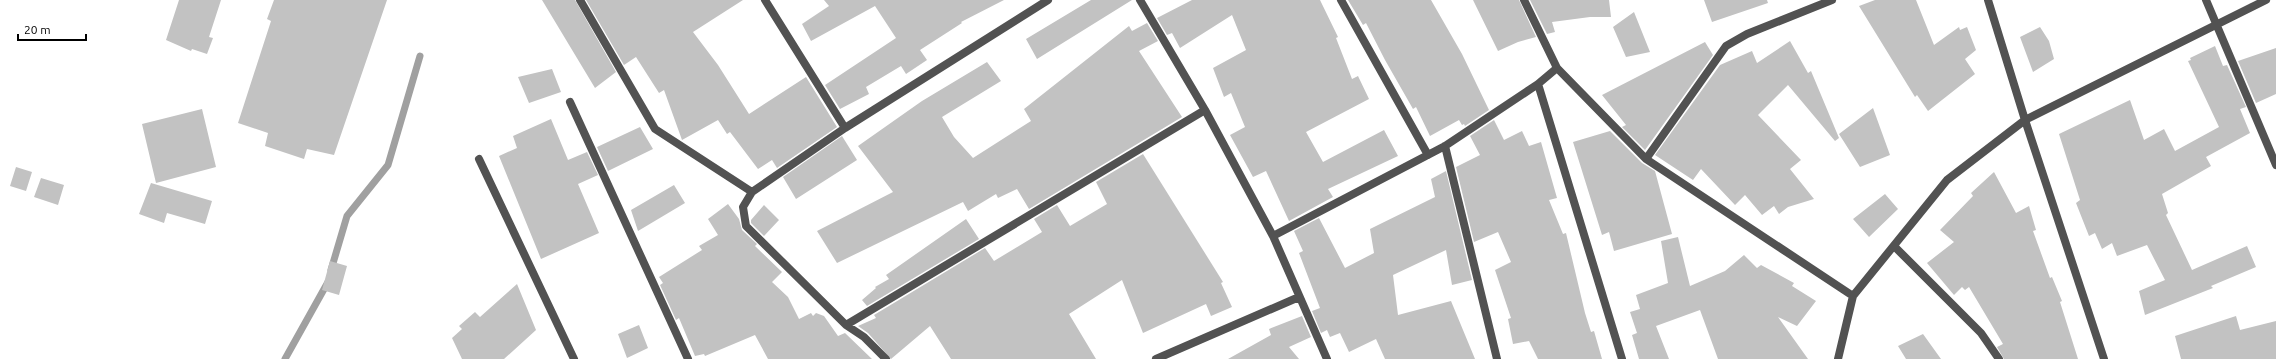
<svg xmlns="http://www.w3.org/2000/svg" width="2276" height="359" viewBox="0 0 2276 359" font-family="Ubuntu,sans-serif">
<rect width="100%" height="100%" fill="#fff"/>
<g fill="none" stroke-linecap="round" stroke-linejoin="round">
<!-- stream -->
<path stroke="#a0a0a0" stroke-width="7" d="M331 270 347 216 388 165 420 56
M285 359 328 282"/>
</g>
<!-- building -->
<path fill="#c2c2c2" d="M179 0H221L209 37 213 38 207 54 192 49 191 51 166 40Z
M274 0H387L334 155 307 149 304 159 265 146 268 133 238 123 271 21 267 19Z
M542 0H575L616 72 595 88Z
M586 0H743L693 32 718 65 749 114 806 77 837 127 777 168 772 160 758 169 730 132 727 134 718 120 682 140 664 90 659 93 636 57 624 65Z
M824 0H1004L961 22 962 23 920 50 927 60 906 74 901 66 866 87 869 94 840 109 825 85 896 38 875 6 811 41 802 24 829 6Z
M1091 0H1132L1037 59 1026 39Z
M1192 0H1320L1338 37 1336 38 1352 79 1358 76 1369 99 1306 132 1323 162 1384 130 1398 156 1328 189 1333 197 1289 221 1266 171 1253 177 1230 135 1245 127 1231 93 1224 97 1213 68 1246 50 1232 15 1180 48 1172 33 1167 35 1157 18Z
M1348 0H1431L1462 54 1489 110 1465 126 1464 124 1462 125 1459 120 1430 136 1416 107 1413 109 1385 60 1366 23 1363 25Z
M1473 0H1519L1536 37 1518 42 1498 51Z
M1530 0H1609L1611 17H1590L1552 22 1555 32 1547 34Z
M1704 0H1767L1768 3 1712 22Z
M1875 0H1916L1934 45 1959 27 1960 30 1967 27 1976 50 1965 59 1975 74 1928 111 1917 95 1915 97 1859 6Z
M1634 12 1650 52 1626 57 1613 27Z
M1147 23 1158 41 1139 51 1182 117 1029 209 1017 189 998 198 996 194 968 211 963 202 837 263 817 231 893 192 858 146 922 101 987 62 1001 81 942 117 954 137 973 158 1031 121 1024 109 1129 26 1132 31Z
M2040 27 2049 41 2054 59 2033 72 2020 37Z
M1790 41 1808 73 1811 71 1839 138 1835 141 1788 85 1758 115 1801 160 1790 169 1814 199 1788 207 1779 214 1774 206 1762 215 1745 195 1735 205 1701 169 1693 180 1655 155 1720 65 1752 51 1757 63Z
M1705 42 1713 55 1645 150 1622 127 1626 125 1602 95Z
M2215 46 2223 66 2227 65 2246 107 2240 109 2250 133 2206 157 2211 166 2162 194 2168 213 2166 215 2192 270 2247 246 2256 267 2211 286 2213 288 2145 315 2139 291 2165 280 2147 245 2117 256 2112 243 2102 249 2095 233 2089 236 2076 203 2080 200 2059 134 2130 100 2144 140 2164 129 2175 151 2219 127 2188 61 2191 60 2190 58Z
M2276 48V94L2256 103 2238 61Z
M552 69 561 92 529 103 518 77Z
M1873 108 1890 155 1860 167 1839 134Z
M202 109 216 167 156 183 142 124Z
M551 119 568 160 587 152 598 175 578 184 599 233 541 259 499 156 517 148 513 136Z
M1494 120 1504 140 1522 131 1529 146 1541 142 1557 198 1549 200 1563 234 1566 233 1585 313 1591 332 1594 331 1602 359H1538L1529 341 1513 344 1508 319 1511 318 1495 270 1511 262 1498 232 1474 242 1456 167 1480 155 1470 136Z
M640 127 653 149 608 171 597 147Z
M1610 131 1642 163 1655 171 1672 234 1614 251 1609 232 1602 235 1573 142Z
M842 136 857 160 796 199 783 177Z
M1143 154 1223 282 1221 283 1232 307 1211 316 1206 304 1143 333 1122 280 1069 314 1096 359H951L930 326 891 359 868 333 858 326 876 318 874 315 985 248 994 261 1042 232 1034 219 1057 205 1070 226 1107 204 1096 182Z
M16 167 32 172 26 191 10 186Z
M1446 171 1472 280 1452 285 1446 250 1393 275 1398 315 1451 301 1475 359H1385L1376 339 1349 352 1340 333 1330 337 1327 330 1321 333 1312 311 1320 308 1299 253 1303 251 1294 231 1319 218 1345 268 1374 253 1370 229 1435 197 1431 179Z
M1994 172 2016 213 2029 206 2036 230 2033 231 2050 278 2052 277 2062 301 2060 302 2078 359H2004L1997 347 2003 344 1969 287 1965 290 1962 287 1954 295 1927 263 1954 242 1940 230 1973 196 1971 193Z
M41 178 64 185 58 205 34 197Z
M151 183 212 201 205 224 167 213 164 223 139 214Z
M674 185 685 203 638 231 631 210Z
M1885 194 1898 209 1869 237 1853 219Z
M728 204 739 219 742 230 757 244 755 246 782 272 772 282 788 297 799 319 811 313 813 316 816 313 824 316 838 336 845 333 872 359H768L755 335 705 356 704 354 695 356 679 318 676 320 660 285 663 283 659 277 702 250 699 246 718 235 708 219Z
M764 205 779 220 764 236 751 223V220Z
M966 219 979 239 867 306 862 300 876 288 875 287 889 279 886 275Z
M1678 237 1690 286 1725 271 1744 255 1757 268 1761 265 1794 283 1792 286 1816 301 1797 326 1778 317 1808 359H1718L1700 310 1656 326 1669 359H1639L1632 335 1637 333 1630 312 1640 309 1636 295 1668 283 1661 241Z
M330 261 347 266 339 295 322 290Z
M517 284 536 330 504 359H462L452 338 462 329 459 326 475 312 480 317Z
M1302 316 1311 337 1289 347 1299 359H1228L1271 335 1269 329Z
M2236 316 2240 330 2276 321V359H2181L2175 336Z
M639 325 648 348 627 358 618 334Z
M1923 334 1941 359H1906L1898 346Z"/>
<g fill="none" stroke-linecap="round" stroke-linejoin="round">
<!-- street -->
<path stroke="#525252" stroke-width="8" d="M580 0 655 129 752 192
M765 0 845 128
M1140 0 1205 110 1273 236 1327 359
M1341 0 1428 155
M1524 0 1557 68 1538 84 1622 359
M1988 0 2025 120 2104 359
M2206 0 2276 165
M1557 68 1646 159 1853 296
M570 102 688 359
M1445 146 1497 359
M479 159 574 359
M1646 159 1726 46 1747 34 1832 0
M1273 236 1445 146 1538 84
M1894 246 1981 333 1999 359
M846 325 1205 110
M886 359 864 337 846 325 746 226 743 207 752 192 845 128 1048 0
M1156 359 1299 297
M1838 359 1853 296 1947 180 2025 120 2266 0"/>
</g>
<!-- scale -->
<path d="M18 34v6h68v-6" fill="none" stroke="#000000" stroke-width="2"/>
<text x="24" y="34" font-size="12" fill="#000000" stroke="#ffffff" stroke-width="3" paint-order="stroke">20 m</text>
</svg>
